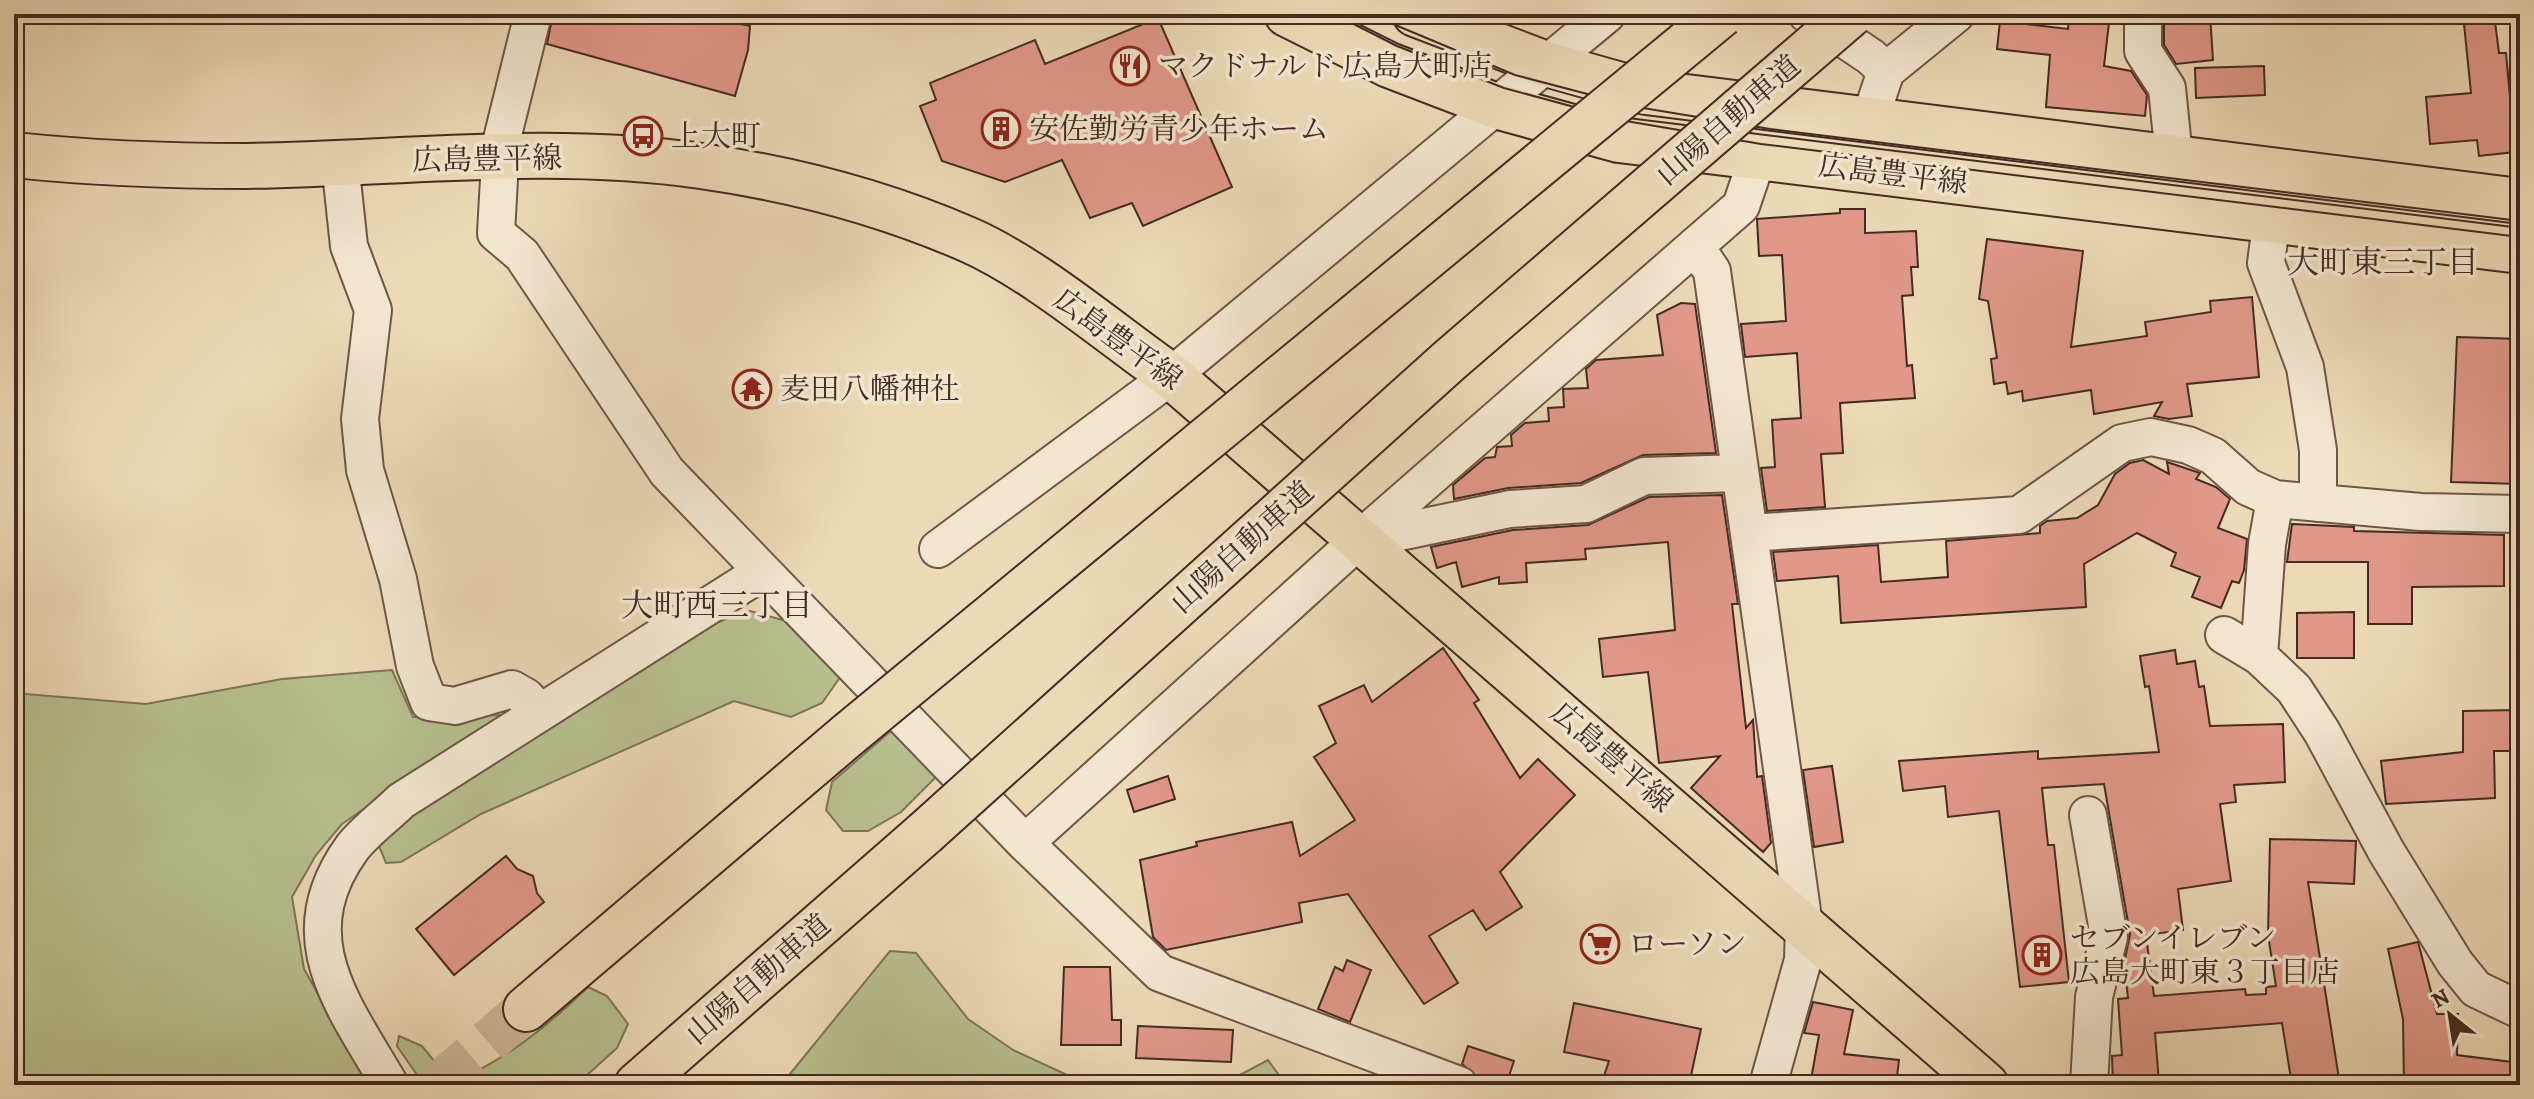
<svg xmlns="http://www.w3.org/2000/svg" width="2534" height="1099" viewBox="0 0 2534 1099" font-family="Alegreya,'Noto Serif JP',serif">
<rect width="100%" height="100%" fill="#ecd9b6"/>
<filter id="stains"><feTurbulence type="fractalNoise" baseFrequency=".0025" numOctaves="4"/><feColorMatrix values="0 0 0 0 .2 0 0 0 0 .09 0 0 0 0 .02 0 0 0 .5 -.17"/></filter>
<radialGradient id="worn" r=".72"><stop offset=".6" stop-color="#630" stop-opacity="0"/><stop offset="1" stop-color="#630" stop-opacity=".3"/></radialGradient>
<!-- green -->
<path fill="#b7bf8e" stroke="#7e7558" stroke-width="2" d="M750 611 790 622 841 676 822 703 791 717 734 701 481 814 401 862 386 863 379 846 403 817 703 627Z
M392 670 413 717 501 715 342 824 316 855 292 897 304 969 369 1085H14V693L146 704 282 679Z
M900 723 942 771 901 812 868 831H843L826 810 832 782Z
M890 951 916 953 968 1019 1013 1050 1078 1080 1236 1077 1268 1060 1286 1085H781Z
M588 987 607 996 628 1024 617 1048 576 1085H424L397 1046 399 1036 422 1046 452 1083C505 1060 547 1027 588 987Z"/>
<!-- building -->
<path fill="#e19889" stroke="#452b21" stroke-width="2" d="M553 14H738L736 23 750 26 748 50 735 96 547 44Z
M2069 14H2110L2104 66 2131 71 2147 95 2145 116 2046 107 2050 55 1997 49 2000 21 2068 29Z
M2164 14H2210L2213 60 2176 64 2164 45Z
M2463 14H2494L2499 53H2506L2515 152 2479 156 2477 140 2430 144 2426 97 2471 93Z
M1158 18 1232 187 1143 226 1132 203 1090 218 1062 160 1005 182 942 161 920 106 936 100 930 83 1035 40 1045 64Z
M2264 66 2265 95 2196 98 2195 68Z
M1840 209H1865V233L1916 231 1918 267H1911L1913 295 1902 296 1907 366 1912 365 1915 398 1840 403 1843 453 1821 454 1825 507 1767 511 1761 468 1775 467 1772 420 1801 418 1797 353 1745 357 1741 324 1786 321 1782 255 1759 256 1757 219 1840 213Z
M1987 239 2083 251 2071 347 2147 336 2145 322 2211 312 2210 301 2252 297 2259 377 2187 384 2192 416 2169 419 2154 416 2162 402 2094 414 2091 390 2023 401 2022 391 2008 394 2006 382 1994 384 1991 359 1997 358 1988 301 1979 299Z
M1681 303 1695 304 1716 453 1643 455 1581 483 1508 488 1454 499 1453 485 1485 458 1495 457 1497 447 1512 446 1511 435 1525 423 1549 421 1548 408 1564 407 1563 389 1588 388 1586 369 1596 360 1663 355 1657 315Z
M2457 337 2520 339V484L2451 482Z
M2143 460 2169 474 2167 462 2200 473 2196 479 2216 487 2230 499 2218 528 2247 539 2244 570 2239 583 2232 581 2221 608 2192 597 2200 577 2171 566 2176 553 2137 533 2084 564 2086 607 1841 623 1838 576 1777 581 1773 552 1878 545 1881 582 1948 577 1946 541 2040 533V526L2047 521 2077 518 2098 505 2115 474 2130 463Z
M1722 495 1738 604H1732L1746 728 1753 720 1757 777 1762 776 1771 843 1763 852 1691 788 1720 756 1659 763 1648 672 1603 677 1599 639 1675 630 1668 542 1585 549 1586 559 1526 563 1527 582 1499 584V577L1462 587 1456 562 1437 568 1431 547 1513 530 1588 525 1649 497Z
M2292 524 2354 527V531L2504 535V586L2412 587V624H2368V562H2287Z
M2354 612V658H2297V613Z
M1443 648 1479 700 1474 703 1520 778 1538 759 1575 795 1500 872 1522 907 1486 930 1473 910 1429 936 1458 983 1424 1004 1348 894 1299 903 1302 922 1166 950 1153 937 1140 860 1197 846 1196 842 1292 822 1300 856 1355 820 1314 757 1336 743 1319 706 1364 685 1372 702Z
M2175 650 2177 664 2195 661 2199 687 2204 686 2210 726 2283 724 2285 782 2234 785 2236 802 2220 804 2231 881 2178 889 2183 930 2146 935 2154 996 2245 989 2246 995 2266 994V987L2276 986 2268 935 2270 839 2356 841 2354 884 2308 882 2340 1085H2292L2282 1023 2155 1033 2159 1082 2113 1085 2112 1056 2122 1055 2118 999 2128 998 2124 964 2130 934 2104 784 2042 788 2048 845H2054L2069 982 2020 987 1999 811 1948 817 1945 786 1903 791 1899 761 2038 751V759L2159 752 2149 686 2145 687 2140 656Z
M2516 710 2517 751H2494L2495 798 2386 804 2381 761 2463 752V711Z
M1832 766 1843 842 1814 847 1803 770Z
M1168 776 1175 799 1134 812 1127 790Z
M506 856 517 869 533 876 537 893 544 902 454 975 416 929Z
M2418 942 2437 1014H2458L2457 1055 2520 1063V1085H2404L2403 1019 2388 949Z
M1347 960 1371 970 1350 1022 1318 1009 1335 967 1343 971Z
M1064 967H1110L1112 1020H1121V1045H1061Z
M1813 1002 1853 1010 1844 1054 1899 1060 1896 1085 1839 1082 1838 1085H1810L1819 1035 1804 1033Z
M1574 1003 1701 1029 1689 1085H1601L1609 1061 1564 1052Z
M1138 1026 1233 1030 1231 1062 1136 1058Z
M1468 1046 1514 1061 1506 1085 1478 1078 1462 1064Z"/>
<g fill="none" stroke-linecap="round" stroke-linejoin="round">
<!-- highway-tunnel -->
<path stroke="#cbb698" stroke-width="44" stroke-dasharray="44 22" stroke-linecap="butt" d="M438 1085 526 1009"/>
<defs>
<path id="street" d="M533 14 501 143 496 233 522 255 667 472 1025 843 1160 973 1459 1085
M1807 14 1871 57 1886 71
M2143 14V51L2167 88 2174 157
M1870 119 1886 71 1956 14
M340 162 349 246 373 310 360 419 365 470 398 579 415 666 429 702 455 706 512 689 526 697 538 711
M2272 217 2266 263 2305 367 2318 450V503
M1695 246 1712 271 1804 925 1803 960 1768 1085
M1749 533 2019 515 2122 443 2151 437 2188 445 2213 456 2248 487 2275 499 2421 512 2520 514
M1362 540 1510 509 1586 504 1644 476 1740 473
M938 549 1171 376 1607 14
M2224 635 2259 656 2294 689 2322 732 2386 851 2455 963 2476 989 2520 1010
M2259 656 2267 544 2275 499
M2088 815 2109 937 2094 997 2089 1085
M1025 843 1370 530 1741 206 1757 159
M390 1085C344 1005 287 938 352 848 365 831 386 816 401 801L762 572"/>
<path id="primary" d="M1287 14 1389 65 1496 106 1619 140 2520 251
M1415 14 1546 64 1646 92 2520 201
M14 155C91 163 168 166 245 166 396 164 550 144 701 166 793 179 884 203 969 240 1035 269 1111 334 1171 376L1986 1085"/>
<path id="highway" d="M526 1009 849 734
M637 1085 925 833"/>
</defs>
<!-- street casing -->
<use href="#street" stroke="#6f5646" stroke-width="40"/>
<!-- primary casing -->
<use href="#primary" stroke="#452b21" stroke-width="48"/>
<!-- highway casing -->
<use href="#highway" stroke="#452b21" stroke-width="48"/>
<!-- street -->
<use href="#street" stroke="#f3e6d0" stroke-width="36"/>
<!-- primary -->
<use href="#primary" stroke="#ecd9b6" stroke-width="44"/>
<!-- highway -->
<use href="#highway" stroke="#ecd9b6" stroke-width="44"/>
<!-- tram -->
<path stroke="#452b21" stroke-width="2" d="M1334 14 1397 46 1504 88 1626 121 1761 144 2520 237
M1369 14 1515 75 1637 107 1770 129 2520 221"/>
<defs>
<path id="highway-bridge" d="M849 734 1722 14
M925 833 1450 360 1851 14"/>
</defs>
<!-- highway-bridge casing -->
<use href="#highway-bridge" stroke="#452b21" stroke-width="48" stroke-linecap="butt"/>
<!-- highway-bridge -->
<use href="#highway-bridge" stroke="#ecd9b6" stroke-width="44"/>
</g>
<!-- icons -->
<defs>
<symbol id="restaurant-ring" viewBox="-11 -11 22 22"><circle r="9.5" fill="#f3e6d0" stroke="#8f2418" stroke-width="1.5"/><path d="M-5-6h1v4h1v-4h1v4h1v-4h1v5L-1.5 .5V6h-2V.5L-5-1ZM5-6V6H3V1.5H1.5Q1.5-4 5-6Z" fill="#8f2418"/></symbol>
<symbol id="building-ring" viewBox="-11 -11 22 22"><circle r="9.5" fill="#f3e6d0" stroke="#8f2418" stroke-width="1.5"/><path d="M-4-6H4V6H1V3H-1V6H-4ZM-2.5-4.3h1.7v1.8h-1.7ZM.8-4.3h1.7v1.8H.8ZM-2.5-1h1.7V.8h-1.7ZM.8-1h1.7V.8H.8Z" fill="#8f2418"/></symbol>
<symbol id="bus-ring" viewBox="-11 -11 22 22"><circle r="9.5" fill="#f3e6d0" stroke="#8f2418" stroke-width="1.5"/><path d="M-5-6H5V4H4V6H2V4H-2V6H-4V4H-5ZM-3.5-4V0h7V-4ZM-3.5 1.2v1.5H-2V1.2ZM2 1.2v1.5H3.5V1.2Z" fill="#8f2418"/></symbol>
<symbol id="temple-ring" viewBox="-11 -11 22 22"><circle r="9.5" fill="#f3e6d0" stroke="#8f2418" stroke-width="1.5"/><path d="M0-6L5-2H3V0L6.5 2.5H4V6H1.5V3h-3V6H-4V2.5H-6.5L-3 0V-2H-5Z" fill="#8f2418"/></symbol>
<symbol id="supermarket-ring" viewBox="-11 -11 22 22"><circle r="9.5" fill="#f3e6d0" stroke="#8f2418" stroke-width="1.5"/><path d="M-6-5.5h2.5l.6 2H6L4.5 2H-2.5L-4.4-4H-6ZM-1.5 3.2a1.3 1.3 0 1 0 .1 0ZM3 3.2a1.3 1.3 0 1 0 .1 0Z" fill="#8f2418"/></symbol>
</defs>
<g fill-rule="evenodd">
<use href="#restaurant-ring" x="1108" y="44" width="44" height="44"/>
<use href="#building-ring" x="979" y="107" width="44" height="44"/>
<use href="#bus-ring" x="621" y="114" width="44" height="44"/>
<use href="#temple-ring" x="730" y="367" width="44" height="44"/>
<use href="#supermarket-ring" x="1578" y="922" width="44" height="44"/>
<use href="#building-ring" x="2020" y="933" width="44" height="44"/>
</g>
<g text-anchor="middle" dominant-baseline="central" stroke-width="7" stroke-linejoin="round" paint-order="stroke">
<!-- poi labels -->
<g font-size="30" fill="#452b21" stroke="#f3e6d0" text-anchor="start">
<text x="1158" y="66">マクドナルド 広島大町店</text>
<text x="1029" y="129">安佐勤労青少年ホーム</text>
<text x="671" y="136">上大町</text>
<text x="780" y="389">麦田八幡神社</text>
<text x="2070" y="938">セブンイレブン<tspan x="2070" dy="34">広島大町東３丁目店</tspan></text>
<text x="1628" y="944">ローソン</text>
</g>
<!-- street labels -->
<g font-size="30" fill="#452b21" stroke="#f3e6d0">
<text transform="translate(1728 120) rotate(-41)">山陽自動車道</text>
<text transform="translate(487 159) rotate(-1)">広島豊平線</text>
<text transform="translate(1893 174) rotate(7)">広島豊平線</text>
<text transform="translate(1118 339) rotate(36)">広島豊平線</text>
<text transform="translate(1242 547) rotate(-42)">山陽自動車道</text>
<text transform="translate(1612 757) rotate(41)">広島豊平線</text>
<text transform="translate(758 979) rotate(-41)">山陽自動車道</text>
</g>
<!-- neighbourhood labels -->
<g font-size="32" fill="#452b21" stroke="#f3e6d0">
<text x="2383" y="262">大町東三丁目</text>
<text x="717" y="605">大町西三丁目</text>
</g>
</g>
<!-- margin -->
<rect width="2534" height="1099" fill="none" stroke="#ecd9b6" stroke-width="48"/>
<rect x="16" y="16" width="2502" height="1067" fill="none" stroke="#452b21" stroke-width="4"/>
<rect x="24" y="24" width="2486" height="1051" fill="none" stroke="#452b21" stroke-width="2"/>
<!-- north arrow -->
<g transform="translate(2450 1015) rotate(330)" stroke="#f3e6d0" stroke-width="6" paint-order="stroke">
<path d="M0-6L14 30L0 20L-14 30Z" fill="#452b21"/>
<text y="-12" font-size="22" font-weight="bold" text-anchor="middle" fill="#452b21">N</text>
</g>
<rect width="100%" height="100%" filter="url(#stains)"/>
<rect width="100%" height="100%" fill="url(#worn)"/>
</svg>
